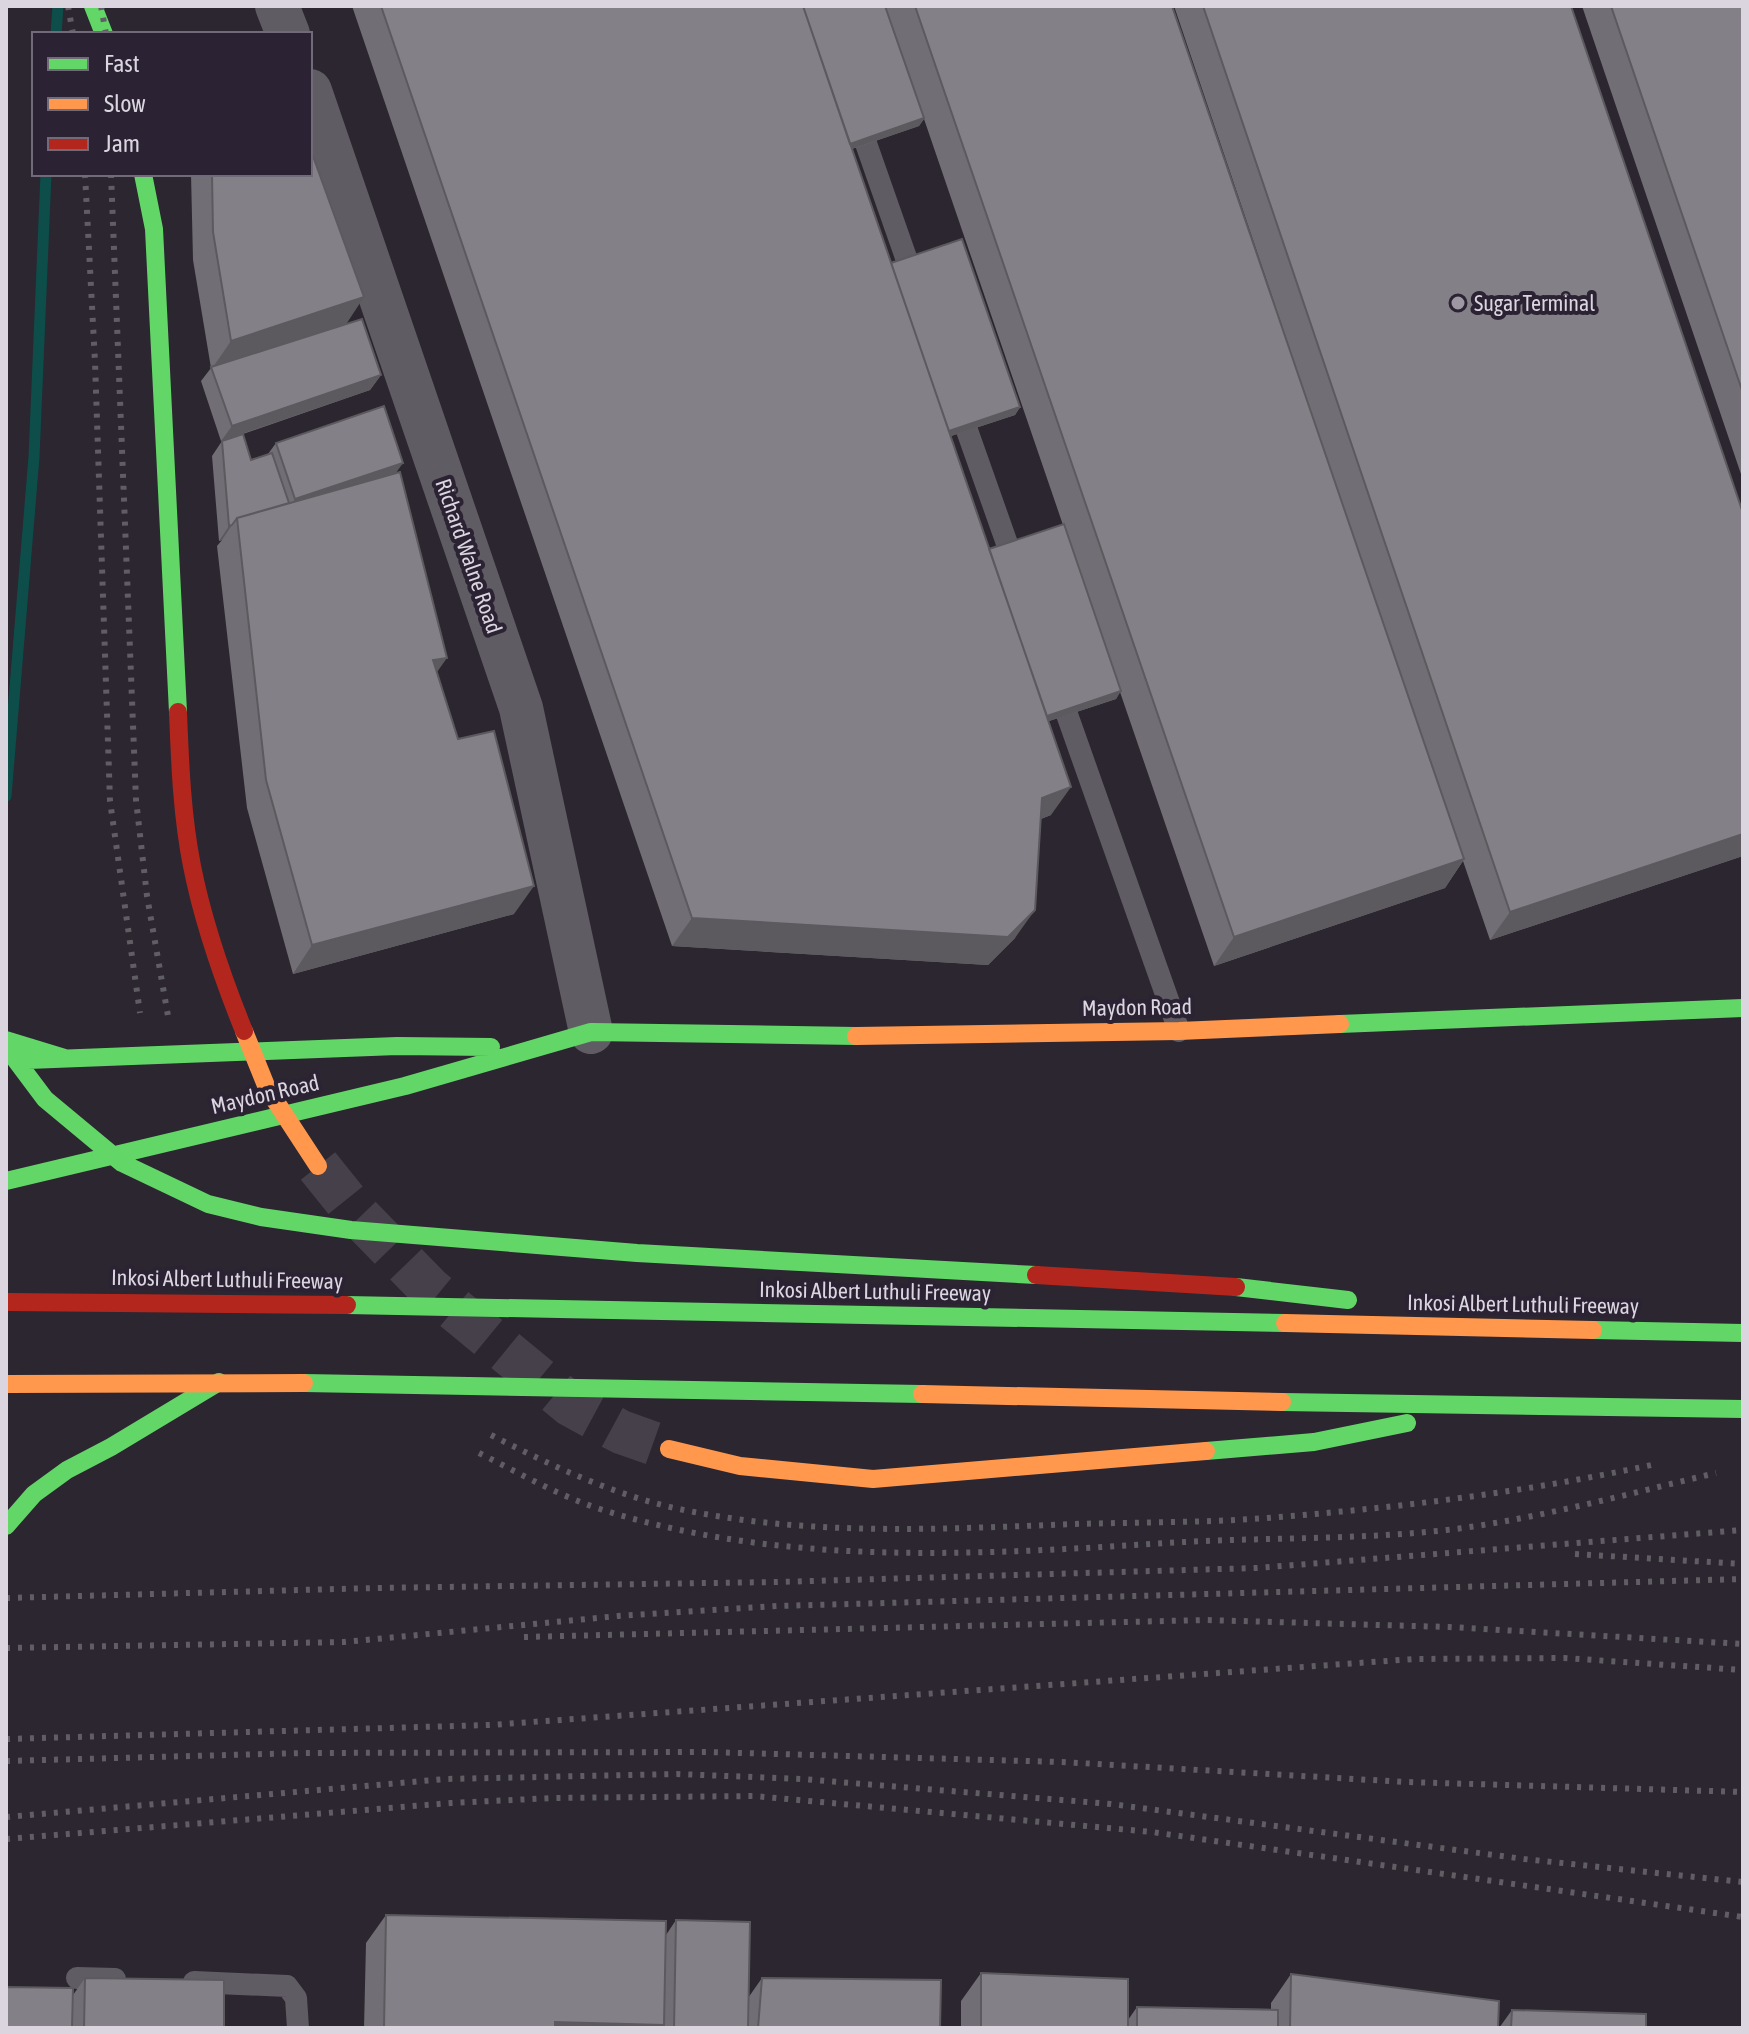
<svg xmlns="http://www.w3.org/2000/svg" width="1749" height="2034" viewBox="0 0 1749 2034" font-family="'Asap Condensed',sans-serif">
<rect width="100%" height="100%" fill="#2b2630"/>
<g fill="none" stroke-linecap="round" stroke-linejoin="round">
<!-- stream -->
<path stroke="#0d4e4a" stroke-width="11" d="M56 34 58 6
M6 796 34 457 46 174"/>
<!-- highway-tunnel -->
<path stroke="#45404a" stroke-width="44" stroke-dasharray="44 22" stroke-linecap="butt" d="M318 1166 355 1212 430 1289 571 1405 621 1432 669 1449"/>
<!-- lane -->
<path stroke="#605c63" stroke-width="22" d="M856 115 916 286
M957 402 1016 569
M1058 689 1179 1031
M77 1978 115 1979
M194 1982 287 1986 296 1998 298 2028"/>
<!-- street -->
<path stroke="#605c63" stroke-width="44" d="M277 6 288 34
M310 91 521 708 591 1032"/>
<!-- fast -->
<path stroke="#63d668" stroke-width="18" d="M93 6 104 34
M143 174 154 229 178 712
M1340 1024 1743 1008
M6 1040 65 1058
M6 1047 45 1099 122 1163 208 1204 261 1217 351 1230 637 1253 1036 1275
M28 1060 397 1046 491 1047
M6 1181 405 1086 591 1032 856 1036
M1236 1287 1348 1300
M347 1305 1285 1323
M1593 1330 1743 1333
M304 1383 922 1394
M1282 1402 1743 1409
M1206 1451 1314 1442 1407 1423
M6 1526 34 1494 67 1470 111 1447 219 1382"/>
<!-- slow -->
<path stroke="#ff974d" stroke-width="18" d="M244 1031 267 1088 318 1166
M856 1036 1179 1031 1340 1024
M1285 1323 1593 1330
M6 1384 304 1383
M922 1394 1282 1402
M669 1449 740 1466 873 1479 1206 1451"/>
<!-- jam -->
<path stroke="#b3261e" stroke-width="18" d="M178 712C180 764 182 816 192 866 203 922 223 979 244 1031
M1036 1275 1236 1287
M6 1302 347 1305"/>
<!-- rail -->
<path stroke="#615d64" stroke-width="6" stroke-dasharray="4 8" stroke-linecap="butt" d="M68 6 73 34
M101 6 106 34
M85 174 95 362 110 801 140 1013
M111 174 136 800 147 896 168 1016
M491 1435C556 1468 622 1499 694 1512 819 1536 947 1529 1074 1524 1142 1522 1211 1523 1279 1517 1406 1507 1532 1491 1656 1464
M479 1453C519 1473 557 1495 600 1509 789 1569 989 1554 1184 1542 1277 1537 1371 1540 1463 1528 1548 1516 1632 1493 1716 1473
M1575 1554 1743 1564
M6 1598 375 1588 777 1582 1256 1568 1743 1530
M524 1637 1205 1620 1449 1627 1743 1644
M6 1648 344 1642 618 1616 778 1606 1743 1579
M6 1739 490 1725 1414 1659 1564 1658 1743 1670
M6 1761 303 1753 706 1752 1062 1762 1406 1782 1743 1792
M6 1817 446 1779 677 1774 802 1779 1111 1804 1524 1859 1743 1882
M6 1839 451 1803 553 1798 754 1796 1152 1832 1743 1917"/>
</g>
<!-- wall -->
<path fill="#726e75" fill-rule="evenodd" d="M352 6H1172L1327 459 1174 6H1571L1743 856 1490 940 1463 861 1445 888 1214 966 1120 692 1116 699 1049 721 1051 815 1041 819 1015 938 988 965 672 946ZM924 119 1063 525 989 549 951 436 1015 415 1020 407 891 263 852 149 919 126Z
M1582 6H1743V480Z
M191 174H310L346 324 381 375 370 390 243 434 251 460 268 454 276 443 396 473 437 673 514 914 293 974 247 808 217 546 222 540 219 541 212 456 222 441 240 435 221 441 201 381 211 368 193 260Z
M386 1915 666 1935 676 1920 748 1998 762 1978 940 2028H364L366 1943Z
M981 1973 1128 2020 1137 2007 1271 2009V2003L1291 1974 1498 2028H961V2001Z
M85 1978 224 2028H6L73 1995Z
M1512 2010 1646 2028H1499Z"/>
<!-- shaded-wall -->
<path fill="#5c5a5f" d="M924 118 919 126 825 158 830 151Z
M364 297 345 326 211 370 231 341Z
M381 375 370 390 221 441 232 426Z
M1020 407 1015 415 924 445 929 438Z
M403 463 388 484 290 506 295 499Z
M232 525 222 540 219 541 229 526Z
M447 658 427 686 433 660Z
M1121 691 1116 699 1022 730 1027 723Z
M1071 787 1051 815 1022 826 1042 798Z
M1743 834V856L1490 940 1510 912Z
M1464 859 1445 888 1214 966 1234 937Z
M534 886 514 914 293 974 312 945Z
M1035 910 1015 938 988 965 672 946 692 918Z
M555 2022 664 2025 662 2028H551Z"/>
<!-- building -->
<path fill="#848088" stroke="#5c5a5f" stroke-width="2" d="M381 6H803L1071 787 1042 798 1035 910 1008 937 692 918Z
M803 6H885L924 118 850 144Z
M915 6H1172L1464 859 1234 937Z
M1203 6H1571L1743 513V834L1510 912Z
M1611 6H1743V393Z
M310 148 364 297 231 341 213 232 212 174H310Z
M962 239 1020 407 949 431 891 263Z
M362 319 381 375 232 426 211 367Z
M384 406 403 463 295 499 276 443Z
M243 434 251 460 272 453 289 503 237 518 232 525 229 526 222 441Z
M400 472 447 658 433 660 458 739 494 731 534 886 312 945 266 780 237 518Z
M1064 524 1121 691 1047 716 989 549Z
M386 1915 666 1921 664 2025 555 2022V2028H384Z
M676 1920 750 1922 748 2028H674Z
M981 1973 1128 1979V2028H981Z
M1291 1974 1499 2001 1498 2028H1290Z
M85 1978 224 1980V2028H84Z
M762 1978 941 1980 940 2028H758Z
M6 1987 73 1988 72 2028H6Z
M1137 2007 1278 2010V2028H1137Z
M1512 2010 1646 2014V2028H1511Z"/>
<!-- markers -->
<circle fill="#9d98a2" stroke="#2b2333" stroke-width="3" cx="1458" cy="303" r="8"/>
<g text-anchor="middle" dominant-baseline="central" stroke-width="8" stroke-linejoin="round" paint-order="stroke">
<!-- poi labels -->
<g font-size="22" fill="#dad5df" stroke="#2b2333" text-anchor="start">
<text x="1474" y="303">Sugar Terminal</text>
</g>
<!-- street labels -->
<g font-size="22" fill="#dad5df" stroke="#2b2333">
<text transform="translate(469 556) rotate(71)">Richard Walne Road</text>
<text transform="translate(1137 1007) rotate(-1)">Maydon Road</text>
<text transform="translate(265 1094) rotate(-13)">Maydon Road</text>
<text transform="translate(227 1279) rotate(1)">Inkosi Albert Luthuli Freeway</text>
<text transform="translate(875 1291) rotate(1)">Inkosi Albert Luthuli Freeway</text>
<text transform="translate(1523 1304) rotate(1)">Inkosi Albert Luthuli Freeway</text>
</g>
</g>
<!-- border -->
<rect width="1749" height="2034" fill="none" stroke="#dad5df" stroke-width="16"/>
<!-- legend -->
<rect x="32" y="32" width="280" height="144" fill="#2b2333" stroke="#716a78" stroke-width="2"/>
<rect x="48" y="58" width="40" height="12" fill="#63d668" stroke="#716a78" stroke-width="2"/>
<text x="104" y="72" font-size="24" fill="#dad5df">Fast</text>
<rect x="48" y="98" width="40" height="12" fill="#ff974d" stroke="#716a78" stroke-width="2"/>
<text x="104" y="112" font-size="24" fill="#dad5df">Slow</text>
<rect x="48" y="138" width="40" height="12" fill="#b3261e" stroke="#716a78" stroke-width="2"/>
<text x="104" y="152" font-size="24" fill="#dad5df">Jam</text>
</svg>
